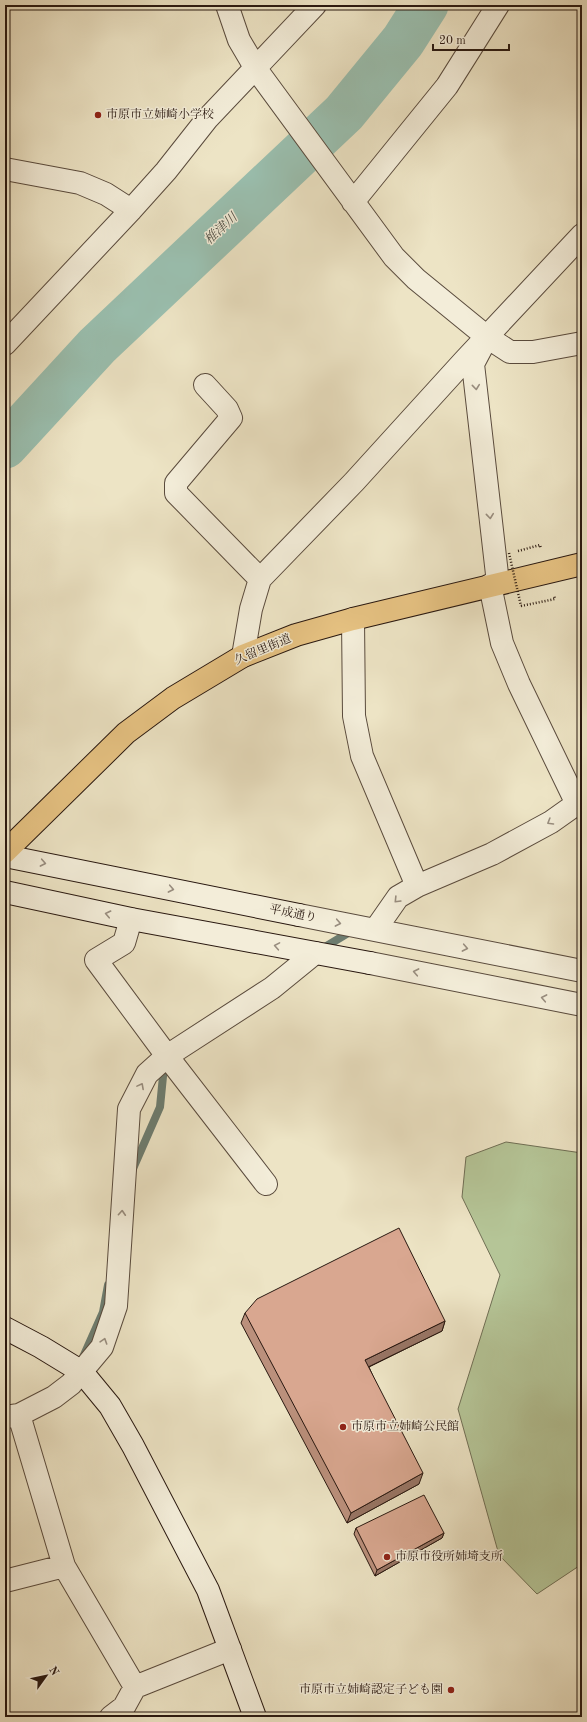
<svg xmlns="http://www.w3.org/2000/svg" width="587" height="1722" viewBox="0 0 587 1722" font-family="'Old Standard TT','Noto Serif JP',serif">
<rect width="100%" height="100%" fill="#ede4c5"/>
<filter id="stains"><feTurbulence type="fractalNoise" baseFrequency=".005" numOctaves="4"/><feColorMatrix values="0 0 0 0 .2 0 0 0 0 .09 0 0 0 0 .02 0 0 0 .5 -.17"/></filter>
<radialGradient id="worn" r=".72"><stop offset=".6" stop-color="#630" stop-opacity="0"/><stop offset="1" stop-color="#630" stop-opacity=".3"/></radialGradient>
<!-- green -->
<path fill="#b5c597" stroke="#6f6e54" d="M506 1142 582 1153V1564L537 1594 499 1555 458 1409 500 1275 462 1197 466 1157Z"/>
<g fill="none" stroke-linecap="round" stroke-linejoin="round">
<!-- stream -->
<path stroke="#6d7c6f" stroke-width="8" d="M320 950 353 930
M132 1171 160 1107 164 1066
M83 1357 103 1312 108 1285"/>
<!-- river -->
<path stroke="#9abfaf" stroke-width="45" d="M5 446 97 346 344 113 403 41 426 5"/>
<defs>
<path id="street" d="M227 5 239 40 256 69 394 257 416 279 487 337 510 352H533L582 343
M5 169 80 183 106 194 131 210
M353 202 447 86 498 5
M5 344 131 210 166 171 207 119 315 5
M483 345 473 364 498 583
M205 385 227 409 231 418 176 483V493L260 579
M490 585 502 643 519 684 577 804
M353 619 354 716 362 756 417 886
M243 656 251 609 260 579 354 482 464 361 582 235
M299 915 582 971
M131 919 124 943 96 960 167 1056 266 1184
M375 930 398 897 417 886 492 854 551 822 582 800
M370 963 582 1005
M19 1415 64 1566 135 1687
M5 1417 19 1415 54 1397 71 1384 102 1347 116 1306 129 1109 147 1074 167 1056 272 988 315 953
M5 1581 64 1566
M111 1717 124 1707 135 1687 230 1649"/>
<path id="secondary" d="M5 856 299 915
M5 892 131 919 370 963
M5 1328 41 1347 82 1372 110 1406 133 1446 208 1590 255 1717"/>
<path id="primary" d="M5 852 126 733 173 698 243 656 296 635 353 619 582 564"/>
</defs>
<!-- street casing -->
<use href="#street" stroke="#5a4b3d" stroke-width="24"/>
<!-- secondary casing -->
<use href="#secondary" stroke="#291810" stroke-width="24"/>
<!-- primary casing -->
<use href="#primary" stroke="#291810" stroke-width="24"/>
<!-- path -->
<path stroke="#291810" stroke-width="2.5" stroke-dasharray="1 2" stroke-linecap="butt" d="M518 551 540 545 541 549
M521 606 555 599 554 595"/>
<!-- street -->
<use href="#street" stroke="#f3edd9" stroke-width="22"/>
<!-- secondary -->
<use href="#secondary" stroke="#f3edd9" stroke-width="22"/>
<!-- primary -->
<use href="#primary" stroke="#e6c282" stroke-width="22"/>
<!-- path-bridge -->
<path stroke="#291810" stroke-width="2.5" stroke-dasharray="1 2" stroke-linecap="butt" d="M509 553 521 606"/>
</g>
<!-- wall -->
<path fill="#bb907c" stroke="#291810" d="M245 1313 445 1321 442 1331 369 1367 419 1484 347 1523 241 1323Z
M356 1528 444 1533 442 1538 375 1576 354 1534Z"/>
<!-- shaded-wall -->
<path fill="#987565" stroke="#291810" d="M445 1321 442 1331 362 1370 365 1360Z
M423 1473 419 1484 347 1523 351 1513Z
M444 1533 442 1538 375 1576 377 1570Z"/>
<!-- building -->
<path fill="#d9a790" stroke="#291810" d="M399 1228 445 1321 365 1360 423 1473 351 1513 245 1313 257 1299Z
M424 1495 444 1533 377 1570 356 1528Z"/>
<!-- one-way arrows -->
<defs><path id="oneway-chevron" d="M-2-3.5L2.5 0L-2 3.5" fill="none" stroke-width="1.6" stroke-linecap="round" stroke-linejoin="round"/></defs>
<g stroke="#988d7f">
<use href="#oneway-chevron" transform="translate(476 387) rotate(84)"/>
<use href="#oneway-chevron" transform="translate(490 516) rotate(84)"/>
<use href="#oneway-chevron" transform="translate(550 822) rotate(149)"/>
<use href="#oneway-chevron" transform="translate(43 863) rotate(11)"/>
<use href="#oneway-chevron" transform="translate(171 889) rotate(11)"/>
<use href="#oneway-chevron" transform="translate(397 900) rotate(134)"/>
<use href="#oneway-chevron" transform="translate(108 914) rotate(-168)"/>
<use href="#oneway-chevron" transform="translate(338 923) rotate(11)"/>
<use href="#oneway-chevron" transform="translate(277 946) rotate(-170)"/>
<use href="#oneway-chevron" transform="translate(465 948) rotate(11)"/>
<use href="#oneway-chevron" transform="translate(416 972) rotate(-169)"/>
<use href="#oneway-chevron" transform="translate(544 998) rotate(-169)"/>
<use href="#oneway-chevron" transform="translate(141 1086) rotate(-62)"/>
<use href="#oneway-chevron" transform="translate(122 1213) rotate(-86)"/>
<use href="#oneway-chevron" transform="translate(104 1341) rotate(-72)"/>
</g>
<!-- markers -->
<g fill="#8f2418" stroke="#f3edd9" stroke-width="1.5">
<circle cx="98" cy="115" r="4"/>
<circle cx="343" cy="1427" r="4"/>
<circle cx="387" cy="1557" r="4"/>
<circle cx="451" cy="1690" r="4"/>
</g>
<g text-anchor="middle" dominant-baseline="central" stroke-width="3" stroke-linejoin="round" paint-order="stroke">
<!-- poi labels -->
<g font-size="12" fill="#291810" stroke="#f3edd9" text-anchor="start">
<text x="106" y="115">市原市立姉崎小学校</text>
<text x="351" y="1427">市原市立姉崎公民館</text>
<text x="395" y="1557">市原市役所姉埼支所</text>
<text x="443" y="1690" text-anchor="end">市原市立姉崎認定子ども園</text>
</g>
<!-- street labels -->
<g font-size="12" fill="#291810" stroke="#f3edd9">
<text transform="translate(263 650) rotate(-23)">久留里街道</text>
<text transform="translate(293 914) rotate(11)">平成通り</text>
</g>
<!-- water labels -->
<g font-size="13" font-style="italic" fill="#515248" stroke="#f3edd9">
<text transform="translate(221 229) rotate(-43)">椎津川</text>
</g>
</g>
<!-- margin -->
<rect width="587" height="1722" fill="none" stroke="#ede4c5" stroke-width="20"/>
<rect x="6" y="6" width="575" height="1710" fill="none" stroke="#291810" stroke-width="2"/>
<rect x="10" y="10" width="567" height="1702" fill="none" stroke="#291810"/>
<!-- north arrow -->
<g transform="translate(46 1676) rotate(57)" stroke="#f3edd9" stroke-width="3" paint-order="stroke">
<path d="M0-3L7 15L0 10L-7 15Z" fill="#291810"/>
<text y="-6" font-size="11" font-weight="bold" text-anchor="middle" fill="#291810">N</text>
</g>
<!-- scale -->
<path d="M433 44v6h76v-6" fill="none" stroke="#291810" stroke-width="2"/>
<text x="439" y="44" font-size="12" fill="#291810" stroke="#f3edd9" stroke-width="3" paint-order="stroke">20 m</text>
<rect width="100%" height="100%" filter="url(#stains)"/>
<rect width="100%" height="100%" fill="url(#worn)"/>
</svg>
